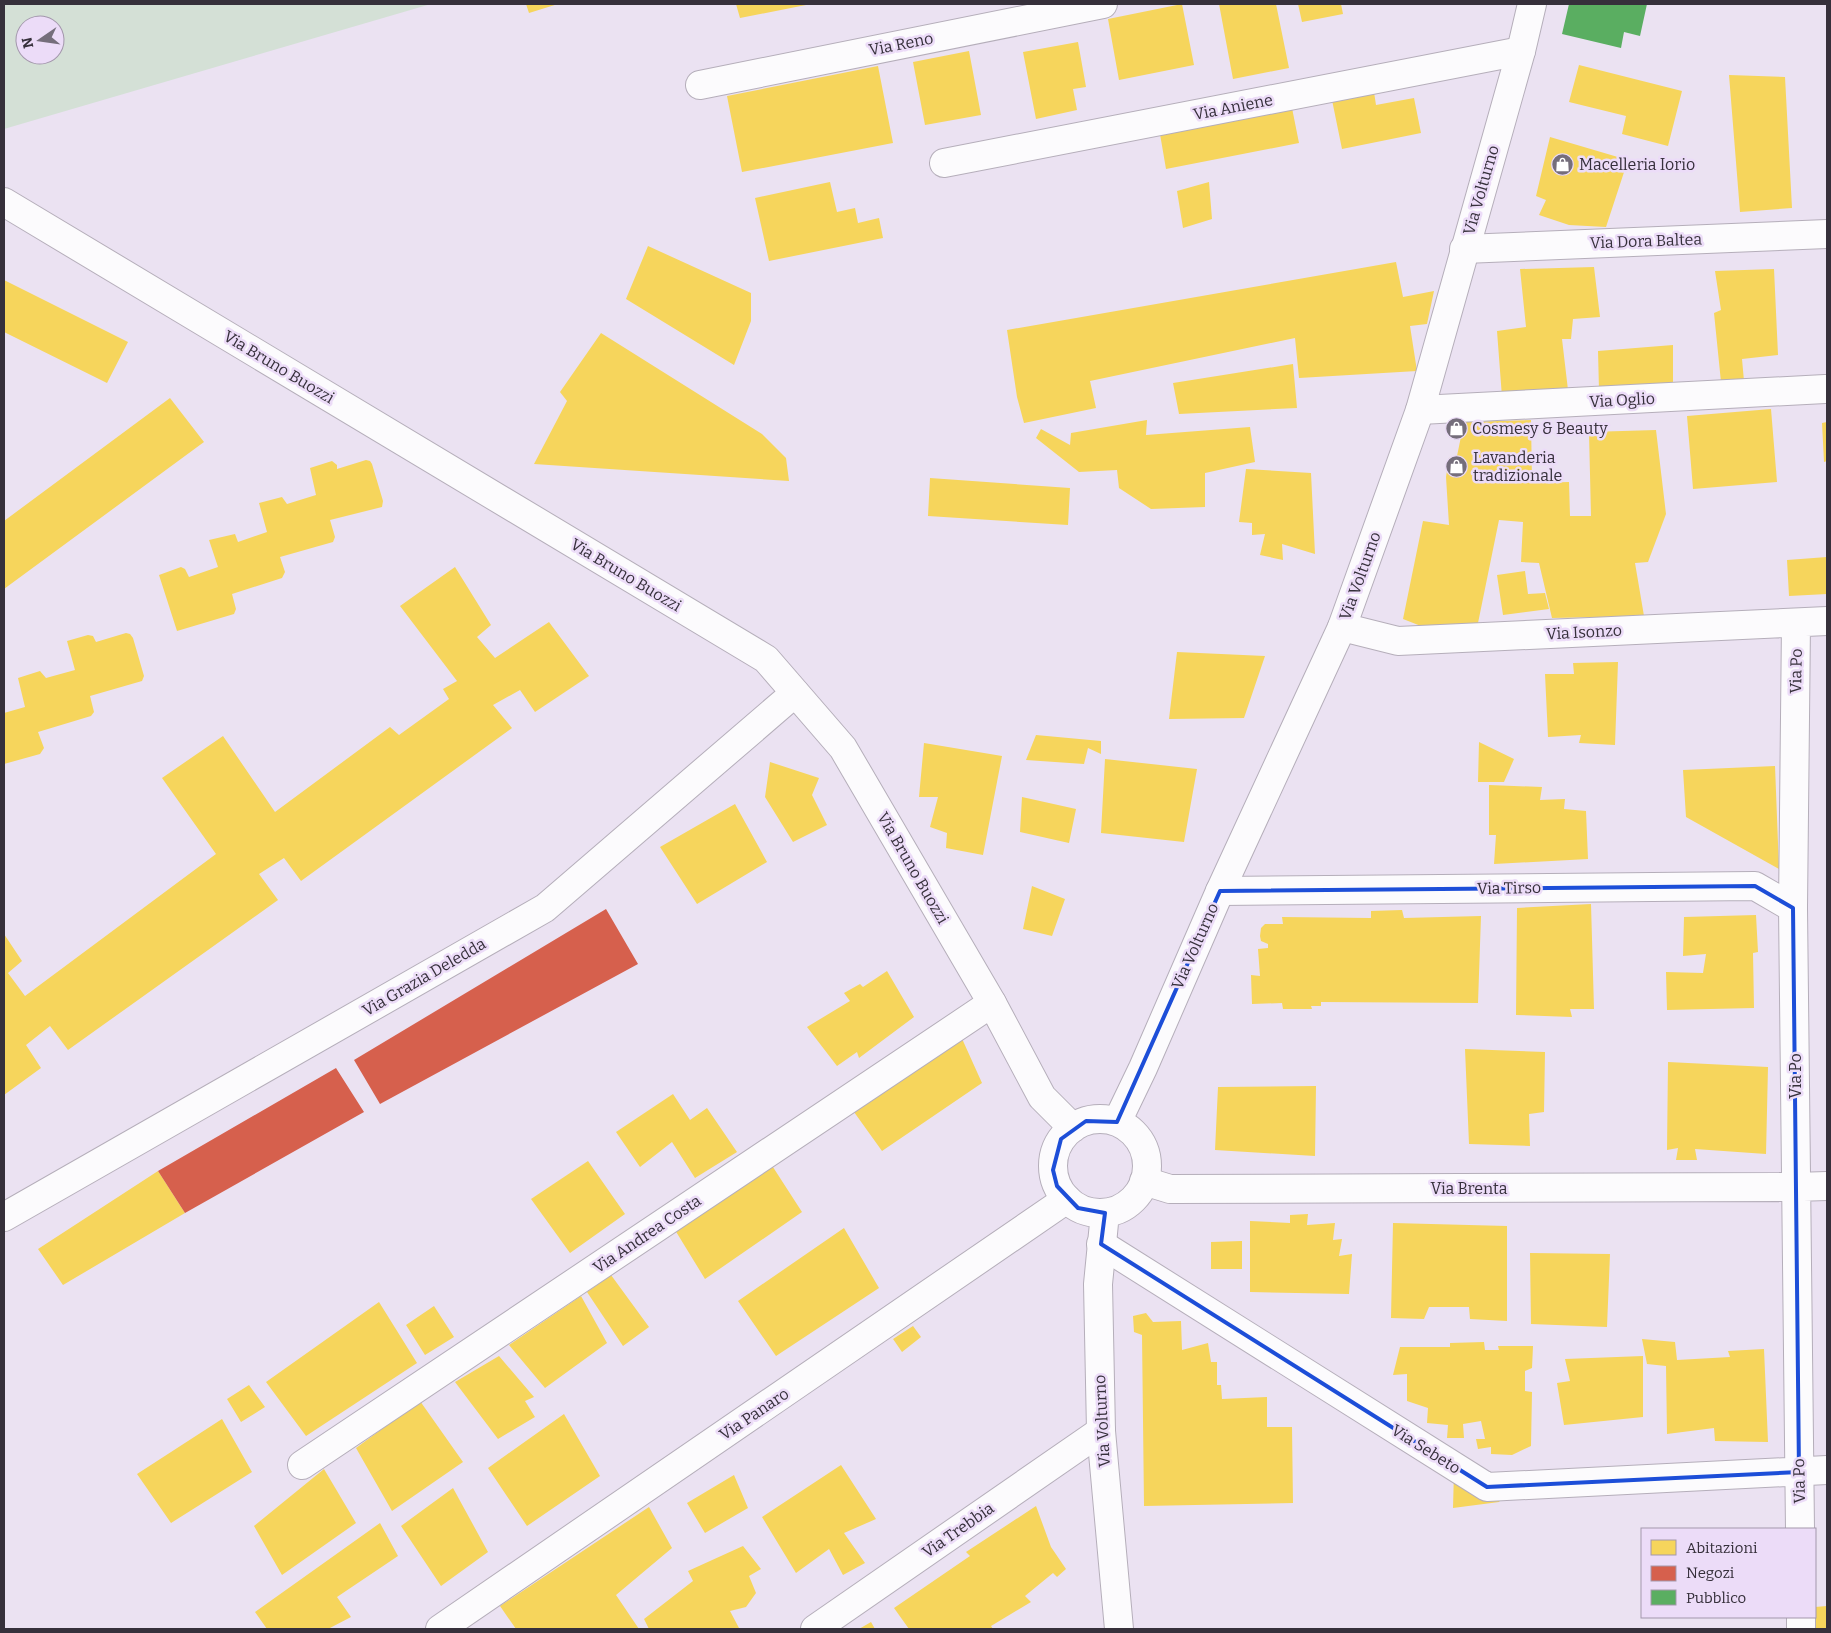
<svg xmlns="http://www.w3.org/2000/svg" width="1831" height="1633" viewBox="0 0 1831 1633" font-family="Bitter,serif">
<rect width="100%" height="100%" fill="#ebe2f2"/>
<!-- green -->
<path fill="#d4e0d6" fill-rule="evenodd" d="M4 4H431L4 129ZM25 25H55V55H25Z"/>
<!-- homes -->
<path fill="#f6d55c" d="M526 4H558L529 13Z
M736 4H806V5L740 18Z
M1182 4 1194 65 1119 80 1108 19Z
M1219 4H1276L1289 68 1233 79Z
M1298 4H1341L1343 14 1302 22Z
M1078 42 1086 87 1073 89 1077 110 1036 119 1023 52Z
M969 51 981 115 925 125 913 62Z
M1579 65 1682 91 1668 146 1622 134 1626 116 1569 102Z
M878 66 893 143 742 172 727 96Z
M1729 75 1785 77 1792 208 1740 212Z
M1374 92 1376 105 1414 98 1421 133 1342 149 1332 100Z
M1292 108 1299 143 1166 169 1160 134Z
M1550 137 1628 160 1606 227 1569 225 1539 215 1546 200 1536 196Z
M830 182 837 212 855 208 858 223 879 218 883 238 769 261 755 198Z
M1209 182 1212 219 1183 228 1177 191Z
M648 246 751 293V321L734 365 626 299Z
M1396 262 1403 297 1434 291 1427 324 1410 326 1417 371 1299 378 1295 338 1090 381 1096 408 1024 423 1017 397 1007 330Z
M1594 267 1600 317 1573 319 1571 339H1562L1568 390 1502 397 1497 331 1526 327 1520 269Z
M1774 269 1778 355 1742 359 1744 381 1721 382 1714 313 1721 310 1715 271Z
M4 280 128 342 107 383 4 332Z
M601 333 762 434 786 458 789 481 534 464 567 401 560 392Z
M1673 345V386L1599 390 1598 351Z
M1293 364 1297 408 1179 414 1173 383Z
M170 398 204 442 4 589V521Z
M1771 409 1777 482 1693 489 1687 416Z
M1147 420 1146 435 1250 427 1255 462 1205 473V507L1151 509 1119 488 1117 470 1079 472 1036 438 1041 429 1070 445 1071 433Z
M1531 420 1532 483 1569 482 1570 516H1591L1589 432 1656 430 1666 514 1648 562 1635 563 1644 616 1552 618 1539 563 1521 562 1523 522 1499 520 1478 623 1426 628 1403 619 1423 521 1449 525 1446 477 1449 458 1457 456 1464 422Z
M1827 422V461L1824 462 1822 423Z
M366 460 370 461 372 464 383 501 382 507 330 520 335 537 333 542 280 557 285 572 282 578 232 594 236 609 234 614 177 631 159 575 181 567 185 569 189 577 218 567 209 540 235 534 238 542 267 532 259 503 282 497 287 504 316 495 310 468 332 461 337 465V469Z
M1246 469 1311 473 1315 554 1282 544 1283 560 1260 555 1265 534 1252 535V523L1239 522Z
M930 478 1070 488 1068 525 928 516Z
M1827 557V594L1789 596 1787 560Z
M455 567 491 625 477 637 495 658 549 622 589 676 535 712 520 690 493 705 512 728 301 881 284 858 259 874 278 900 68 1050 50 1026 26 1045 41 1068 4 1095V934L22 961 8 973 25 996 216 854 162 778 223 736 275 812 390 727 399 735 449 699 443 689 457 681 400 606Z
M1525 571 1528 594 1545 593 1549 609 1503 615 1497 575Z
M126 633 130 634 133 638 144 676 142 681 90 696 94 712 91 716 38 732 44 748 40 754 4 764V713L25 707 18 678 40 671 46 678 75 670 67 641 88 635 93 636 96 642Z
M1177 652 1265 656 1244 718 1169 719Z
M1618 662 1615 745 1579 743 1581 735 1548 737 1545 674H1574L1573 663Z
M1036 735 1101 741V754L1088 748 1084 764 1026 760Z
M1479 742 1514 759 1504 782H1478Z
M924 743 1002 756 983 855 946 848 947 833 930 827 938 797H919Z
M1105 759 1197 769 1184 842 1101 833Z
M770 762 819 778 812 795 827 825 793 842 765 797Z
M1775 766 1779 869 1686 817 1683 770Z
M1489 785 1542 787 1540 800 1565 799 1564 809 1586 811 1588 859 1494 864 1496 835H1489Z
M1022 797 1076 809 1069 843 1020 832Z
M735 804 767 862 697 904 660 847Z
M1032 886 1065 899 1052 936 1023 929Z
M1591 904 1594 1009H1570L1572 1017 1516 1015 1517 908Z
M1402 910 1404 918 1481 916 1478 1003 1321 1002V1006H1311L1312 1009H1283L1282 1003 1252 1004 1251 975 1260 976 1258 949 1268 948V944L1261 941 1260 936 1261 928 1265 924H1283L1282 917 1371 918V911Z
M1756 915 1758 952 1753 953 1754 1008 1667 1010 1666 972 1703 973 1706 954 1683 956 1684 917Z
M887 971 914 1017 859 1058 857 1052 837 1066 807 1027 850 1001 844 993 860 984 863 987Z
M959 1032 982 1083 882 1151 849 1105Z
M1465 1049 1545 1052 1544 1112 1529 1114 1530 1146 1469 1144Z
M1668 1062 1768 1067 1766 1154 1695 1149 1697 1160H1676L1678 1148 1667 1150Z
M1316 1086 1315 1156 1215 1150 1218 1087Z
M673 1094 690 1120 707 1108 737 1152 695 1178 672 1142 640 1167 616 1132Z
M588 1161 625 1214 570 1253 531 1199Z
M771 1164 802 1212 705 1279 675 1230Z
M158 1171 185 1213 63 1285 38 1249Z
M1308 1214 1307 1225 1335 1223 1333 1240 1342 1239 1339 1256 1352 1254 1349 1294 1250 1292V1221L1290 1223V1215Z
M1393 1223 1507 1226V1321L1470 1319 1469 1307H1429L1424 1319 1391 1318Z
M844 1228 879 1288 776 1356 738 1301Z
M1242 1241V1269H1211V1242Z
M1530 1253 1610 1254 1607 1327 1531 1324Z
M611 1275 649 1327 623 1346 587 1292Z
M581 1296 607 1343 545 1388 509 1345Z
M379 1302 417 1363 306 1436 266 1382Z
M434 1306 454 1337 425 1355 406 1325Z
M1146 1313 1153 1322 1181 1321 1182 1350 1208 1343 1211 1362H1217V1385H1221L1222 1399 1267 1397V1427H1292L1293 1503 1144 1506 1142 1335 1134 1332 1133 1316Z
M913 1326 921 1337 902 1352 893 1339Z
M1642 1339 1675 1342 1677 1360 1730 1357 1728 1351 1764 1349 1768 1442 1715 1441 1714 1428 1667 1434 1666 1366 1647 1364Z
M1484 1342 1485 1350H1499L1498 1346H1533L1532 1368 1525 1371V1391L1532 1392 1531 1446 1512 1455 1491 1454V1447L1478 1449 1476 1439H1485L1481 1421 1463 1424 1464 1438H1447L1448 1425 1427 1423 1428 1408 1407 1401V1374L1393 1375 1400 1347H1450V1343Z
M499 1356 534 1397 525 1401 535 1417 498 1439 455 1382Z
M1643 1356V1417L1564 1425 1557 1383 1570 1381 1565 1359Z
M249 1385 265 1407 241 1422 227 1399Z
M420 1401 463 1462 392 1511 356 1448Z
M564 1414 600 1476 527 1526 488 1468Z
M222 1419 252 1472 171 1523 137 1474Z
M841 1465 876 1519 844 1533 865 1563 843 1575 829 1549 796 1573 762 1517Z
M324 1469 356 1523 282 1575 254 1526Z
M1454 1471 1502 1498 1499 1502 1453 1508Z
M734 1475 748 1508 705 1533 687 1503Z
M453 1488 488 1552 441 1586 401 1526Z
M1036 1506 1051 1547 1066 1569 1057 1577 1053 1573 1025 1596 1031 1602 991 1626 993 1629H909L894 1608 970 1556 966 1552Z
M649 1507 672 1548 616 1595 639 1629H516L500 1606Z
M380 1523 398 1556 337 1597 351 1617 328 1629H267L255 1612Z
M743 1546 761 1569 749 1576 756 1593 746 1607 730 1611 739 1628 736 1629H649L644 1619 693 1581 688 1571Z
M1827 1606V1629H1813V1617H1815V1607Z
M871 1622 875 1629H859Z"/>
<!-- shops -->
<path fill="#d6604d" d="M606 909 638 964 380 1104 354 1060Z
M336 1068 364 1112 185 1213 158 1171Z"/>
<!-- public -->
<path fill="#5aae61" d="M1569 4H1647L1640 36 1624 32 1621 48 1562 34Z"/>
<g fill="none" stroke-linecap="round" stroke-linejoin="round">
<defs>
<path id="street" d="M700 85 1103 4
M944 163 1521 51
M1464 249 1827 234
M1420 410 1825 389
M1796 623 1793 908 1800 1529
M1342 627 1398 641 1827 621
M1220 891 1755 886 1793 908
M1144 1181 1170 1189 1795 1187 1827 1186
M4 1217 545 908 795 693
M1101 1244 1487 1487 1827 1470
M302 1465 992 1003
M1801 1617V1629
M440 1629 1067 1199
M815 1629 1101 1431"/>
<path id="secondary" d="M4 202 766 659 843 748 992 1003 1042 1097 1073 1128
M1053 1166a47 47 0 1 1 94 0a47 47 0 1 1-94 0Z
M1117 1122 1143 1068 1220 891 1342 627 1420 410 1521 51 1532 4
M1105 1213 1098 1284 1101 1431 1119 1629"/>
</defs>
<!-- street casing -->
<use href="#street" stroke="#b5aeba" stroke-width="30"/>
<!-- secondary casing -->
<use href="#secondary" stroke="#b5aeba" stroke-width="30"/>
<!-- street -->
<use href="#street" stroke="#fcfbfd" stroke-width="28"/>
<!-- secondary -->
<use href="#secondary" stroke="#fcfbfd" stroke-width="28"/>
</g>
<!-- marked area -->
<path fill="none" stroke="#1d4ed8" stroke-width="4" stroke-linejoin="round" d="M1755 886 1793 908 1799 1472 1487 1487 1101 1244 1105 1213 1078 1208 1057 1186 1053 1170 1061 1139 1086 1121 1117 1122 1220 891Z"/>
<!-- icons -->
<defs>
<symbol id="shop-disc" viewBox="-11 -11 22 22"><circle r="9.5" fill="#756e7b" stroke="#ecdcf8"/><path d="M-5-2.5h2.3a2.7 3.5 0 0 1 5.4 0H5L5.5 6h-11ZM-1.5-2.5h3a1.5 2.3 0 0 0-3 0Z" fill="#fff"/></symbol>
</defs>
<g fill-rule="evenodd">
<use href="#shop-disc" x="1550" y="152" width="25" height="25"/>
<use href="#shop-disc" x="1444" y="416" width="25" height="25"/>
<use href="#shop-disc" x="1444" y="454" width="25" height="25"/>
</g>
<g text-anchor="middle" dominant-baseline="central" stroke-width="5" stroke-linejoin="round" paint-order="stroke">
<!-- street labels -->
<g font-size="16" fill="#36303b" stroke="#ecdcf8">
<text transform="translate(901 44) rotate(-11)">Via Reno</text>
<text transform="translate(1233 107) rotate(-11)">Via Aniene</text>
<text transform="translate(1481 190) rotate(-74)">Via Volturno</text>
<text transform="translate(1646 241) rotate(-2)">Via Dora Baltea</text>
<text transform="translate(279 367) rotate(31)">Via Bruno Buozzi</text>
<text transform="translate(1622 400) rotate(-3)">Via Oglio</text>
<text transform="translate(626 575) rotate(31)">Via Bruno Buozzi</text>
<text transform="translate(1360 576) rotate(-70)">Via Volturno</text>
<text transform="translate(1584 632) rotate(-3)">Via Isonzo</text>
<text transform="translate(1796 671) rotate(-89)">Via Po</text>
<text transform="translate(913 868) rotate(60)">Via Bruno Buozzi</text>
<text transform="translate(1509 888) rotate(-1)">Via Tirso</text>
<text transform="translate(1195 946) rotate(-66)">Via Volturno</text>
<text transform="translate(424 977) rotate(-30)">Via Grazia Deledda</text>
<text transform="translate(1795 1076) rotate(-90)">Via Po</text>
<text x="1469" y="1188">Via Brenta</text>
<text transform="translate(647 1234) rotate(-34)">Via Andrea Costa</text>
<text transform="translate(754 1414) rotate(-34)">Via Panaro</text>
<text transform="translate(1102 1421) rotate(-93)">Via Volturno</text>
<text transform="translate(1426 1449) rotate(32)">Via Sebeto</text>
<text transform="translate(1799 1481) rotate(-91)">Via Po</text>
<text transform="translate(958 1530) rotate(-35)">Via Trebbia</text>
</g>
<!-- poi labels -->
<g font-size="16" fill="#36303b" stroke="#ecdcf8" text-anchor="start">
<text x="1579" y="164">Macelleria Iorio</text>
<text x="1472" y="428">Cosmesy &amp; Beauty</text>
<text x="1473" y="457">Lavanderia<tspan x="1473" dy="18">tradizionale</tspan></text>
</g>
</g>
<!-- border -->
<rect width="1831" height="1633" fill="none" stroke="#36303b" stroke-width="10"/>
<!-- legend -->
<rect x="1641" y="1528" width="175" height="90" fill="#ecdcf8" stroke="#a397ac"/>
<rect x="1651" y="1540" width="25" height="15" fill="#f6d55c" stroke="#a397ac"/>
<text x="1686" y="1553" font-size="15" fill="#36303b">Abitazioni</text>
<rect x="1651" y="1566" width="25" height="15" fill="#d6604d" stroke="#a397ac"/>
<text x="1686" y="1578" font-size="15" fill="#36303b">Negozi</text>
<rect x="1651" y="1590" width="25" height="15" fill="#5aae61" stroke="#a397ac"/>
<text x="1686" y="1603" font-size="15" fill="#36303b">Pubblico</text>
<!-- north arrow -->
<g transform="translate(40 40) rotate(257)"><circle r="24" fill="#ecdcf8" stroke="#a397ac"/>
<path d="M0-4L9 19L0 12L-9 19Z" fill="#756e7b"/>
<text y="-8" font-size="14" font-weight="bold" text-anchor="middle" fill="#36303b">N</text>
</g>
</svg>
